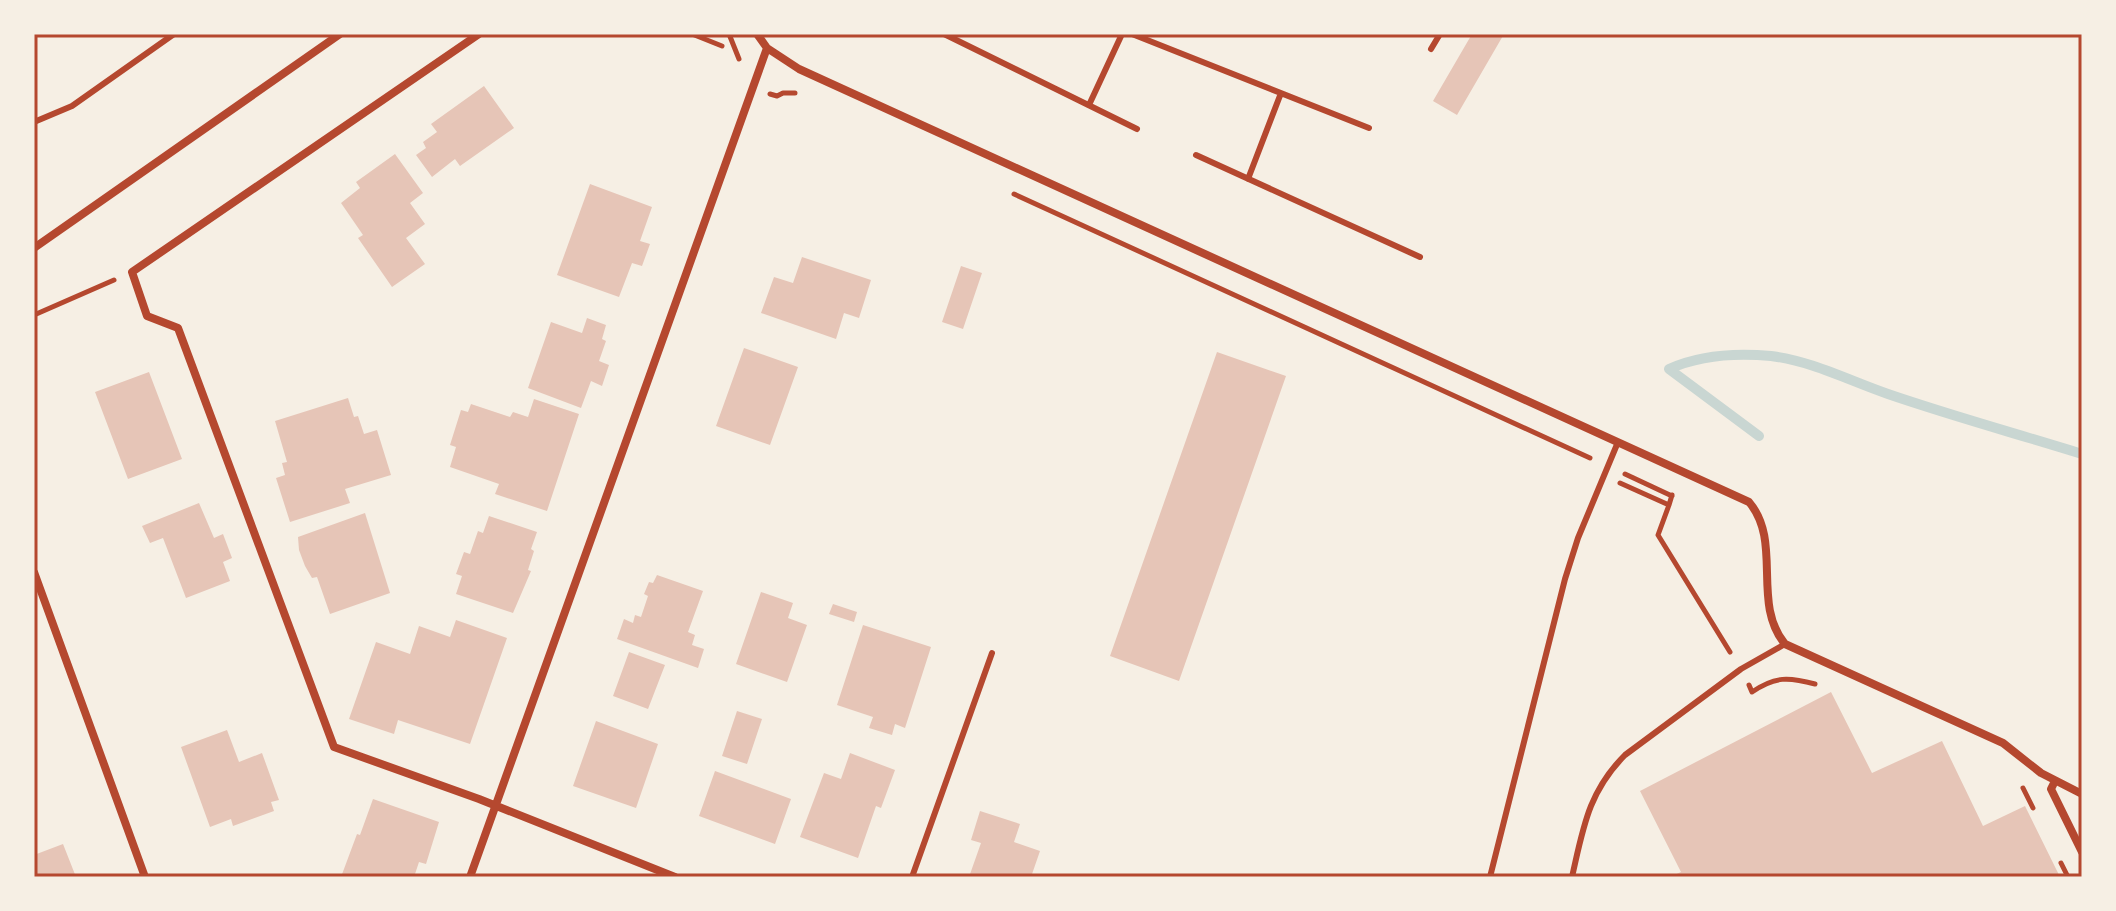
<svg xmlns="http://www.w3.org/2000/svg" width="2116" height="911" viewBox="0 0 2116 911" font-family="Manrope,sans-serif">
<rect width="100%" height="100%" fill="#f6efe4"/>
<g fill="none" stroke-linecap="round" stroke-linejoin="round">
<!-- stream -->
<path stroke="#c9d6d2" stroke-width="10" d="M1759 436 1669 369C1700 355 1738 353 1771 356 1812 361 1850 381 1888 394 1952 416 2018 434 2082 454"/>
</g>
<!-- building -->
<path fill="#e6c5b7" d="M1472 34H1504L1457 115 1433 101Z
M484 86 514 128 460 166 455 159 432 177 416 155 426 148 423 142 437 132 431 124Z
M395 154 423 193 410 203 425 224 406 238 425 264 392 287 358 238 363 235 341 203 360 188 356 182Z
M590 184 652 207 640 241 650 244 642 266 632 263 619 297 557 275Z
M802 257 871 280 859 318 844 313 836 339 761 313 774 277 793 283Z
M961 266 982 273 963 329 942 322Z
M587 318 606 325 602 339 606 341 599 361 609 365 602 386 591 381 581 408 528 388 551 322 582 333Z
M744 348 798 367 770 445 716 426Z
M1217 352 1286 376 1179 681 1110 656Z
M149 372 182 459 128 479 95 392Z
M348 398 354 417 358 416 364 434 377 430 391 475 345 489 350 503 290 522 276 478 285 475 282 463 287 462 275 421Z
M534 399 579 414 547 511 495 494 499 484 450 467 456 447 450 445 461 410 468 412 471 404 510 417 513 412 528 417Z
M199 503 214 538 223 534 232 558 223 562 230 581 186 598 163 538 150 543 142 526Z
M365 513 390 593 330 614 317 577 312 578 305 566 299 550 298 537Z
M489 516 537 532 531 549 534 551 528 570 531 571 513 613 456 594 462 576 456 574 464 552 470 554 478 531 483 533Z
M657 575 703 591 688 632 695 635 692 645 704 649 698 668 617 639 624 619 633 623 635 615 641 617 648 596 644 594 649 582 653 583Z
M761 592 793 603 788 618 807 625 787 682 736 664Z
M833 604 857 612 854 622 829 614Z
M456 620 507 638 470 744 398 720 394 734 349 719 376 642 410 654 419 626 450 637Z
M863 625 931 647 905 728 895 724 892 735 869 728 873 717 837 705Z
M629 652 665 665 648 709 613 696Z
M1831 692 1872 773 1942 741 1983 826 2025 806 2060 877H1670L1681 872 1640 791Z
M737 711 762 719 747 764 722 756Z
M596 721 658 744 636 808 573 786Z
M227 730 239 762 262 753 279 800 271 802 274 811 233 826 231 819 210 827 181 747Z
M850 753 895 770 881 808 876 806 858 858 800 837 824 773 841 779Z
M715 771 791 799 775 844 699 816Z
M373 799 439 822 426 864 419 862 414 877H341L357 834 360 835Z
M980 811 1020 824 1014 842 1040 851 1031 877H969L981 843 971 840Z
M63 844 76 877H34V855Z"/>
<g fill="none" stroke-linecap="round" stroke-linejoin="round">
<!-- path -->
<path stroke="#b5482f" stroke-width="5" d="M692 34 722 46
M729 34 739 59
M770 94 777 96 783 93H795
M1014 194 1590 458
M34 315 114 280
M1625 474 1672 496
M1620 483 1669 505 1658 535 1730 652
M1669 505 1672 495
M1749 685 1752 692C1775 676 1789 677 1815 684
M2023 788 2033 808
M2061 863 2068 877"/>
<!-- service -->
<path stroke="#b5482f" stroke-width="6" d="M944 34 1137 129
M1132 34 1369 128
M1431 49 1440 34
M1089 105 1122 34
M34 122 72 106 174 34
M1196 155 1420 257
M1248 179 1281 93
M912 877 992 653
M1490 877 1565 579 1578 538 1618 442
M1572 877C1583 829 1588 792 1625 755L1741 669 1785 644"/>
<!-- minor -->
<path stroke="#b5482f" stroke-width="8" d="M479 34 132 272 147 316 178 328 334 747 479 799 675 877
M757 34 767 48 799 69 1749 502C1783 542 1751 603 1785 644L2003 743 2041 773 2082 794
M34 248 340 34
M34 572 145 877
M2055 781 2051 789 2082 852
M470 877 767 48"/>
</g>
<!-- border -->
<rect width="2116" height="911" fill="none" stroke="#f6efe4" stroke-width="72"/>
<rect x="36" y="36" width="2044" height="839" fill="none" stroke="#b5482f" stroke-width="3"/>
</svg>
